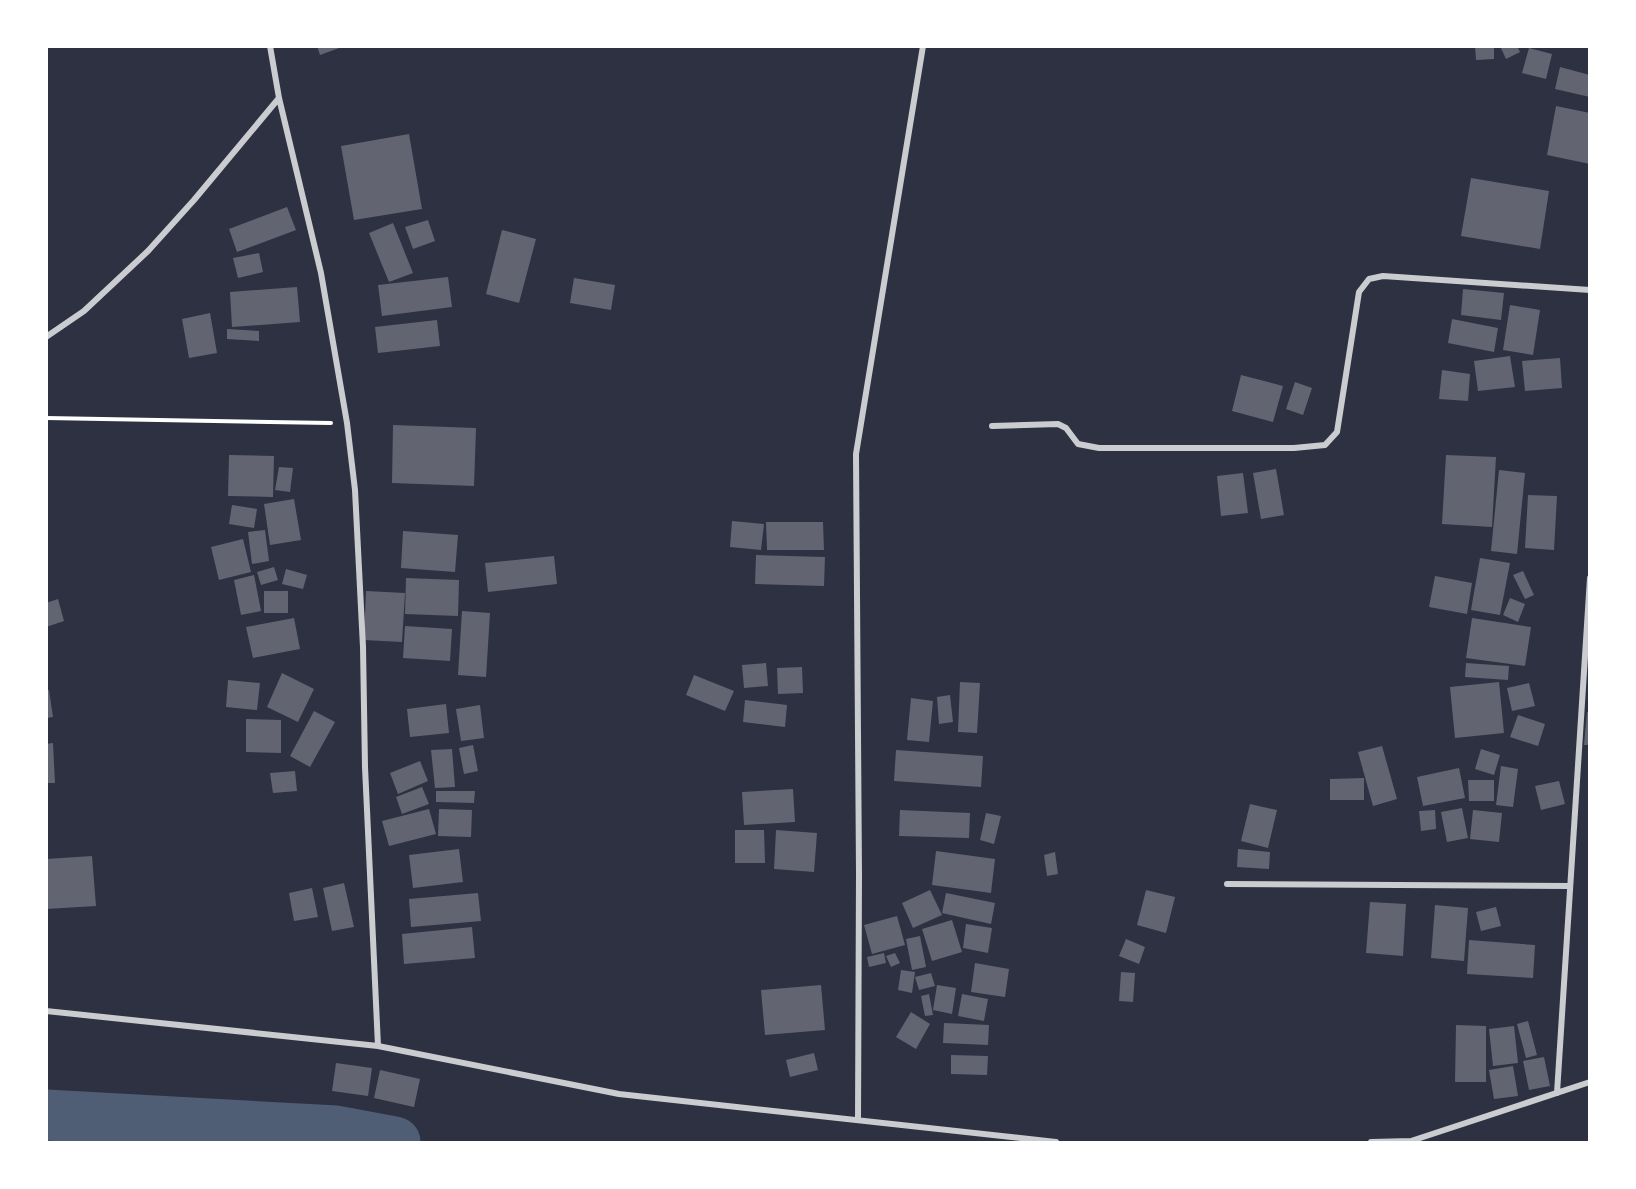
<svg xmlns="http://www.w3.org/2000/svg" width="1636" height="1189" viewBox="0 0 1636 1189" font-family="Jost,sans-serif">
<rect width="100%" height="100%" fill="#2d3142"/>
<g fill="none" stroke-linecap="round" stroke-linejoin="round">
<!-- river -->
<path stroke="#4f5d75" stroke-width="51" d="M46 1115 336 1131 395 1142"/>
</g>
<!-- building -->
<path fill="#626471" d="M317 46H342V47L320 55Z
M1475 46H1494V59L1476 60Z
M1500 46H1517L1520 52 1506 59Z
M1529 48 1552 54 1546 79 1522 73Z
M1560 67 1590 75V97L1555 89Z
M1556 106 1590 113V164L1547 155Z
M409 134 422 209 354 220 341 146Z
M1471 178 1549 191 1540 249 1461 236Z
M287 207 296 230 237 252 229 229Z
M428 220 435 241 413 249 405 227Z
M393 223 413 273 389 282 369 233Z
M502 230 536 239 519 303 486 294Z
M259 253 263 272 238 278 233 258Z
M448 277 452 307 382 316 378 285Z
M574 278 615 285 611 310 570 303Z
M297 287 300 322 232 327 230 292Z
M1463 289 1504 293 1501 320 1461 315Z
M1510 305 1540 310 1533 355 1503 350Z
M210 313 217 353 189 358 182 319Z
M1452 319 1498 328 1494 352 1448 343Z
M437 320 440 346 378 353 375 327Z
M227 329 259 331V341L227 339Z
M1510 356 1515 387 1478 391 1474 361Z
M1560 358 1562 388 1525 391 1522 361Z
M1442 370 1470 374 1468 401 1439 399Z
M1241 375 1283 386 1273 422 1232 411Z
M1295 382 1312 388 1303 415 1286 409Z
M393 425 476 428 474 486 392 483Z
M229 455 274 456 273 497 228 496Z
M1446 455 1496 457 1492 527 1442 524Z
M279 467 293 468 290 492 275 490Z
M1276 469 1284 515 1261 519 1253 473Z
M1499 470 1525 473 1517 554 1491 551Z
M1243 473 1248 513 1221 516 1217 476Z
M1528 495 1557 496 1554 550 1525 548Z
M294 499 301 540 270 545 264 504Z
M232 505 257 509 254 528 229 524Z
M732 521 764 524 761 550 730 547Z
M766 522H823L824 550H767Z
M265 530 269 561 252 564 248 532Z
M403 531 458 535 455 572 401 568Z
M243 539 251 572 219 580 211 547Z
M756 555 825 557 824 586 755 584Z
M554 556 557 584 488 592 485 563Z
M1480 558 1510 563 1500 615 1471 610Z
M274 567 278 580 261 585 257 572Z
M286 569 307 575 303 589 282 584Z
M1523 571 1534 595 1525 599 1513 575Z
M254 575 261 611 241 615 234 580Z
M1435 576 1472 583 1467 614 1429 607Z
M406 578 459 580 458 616 405 614Z
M264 591H288V613H264Z
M366 591 405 593 402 642 364 640Z
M1510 598 1525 604 1518 622 1503 615Z
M58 599 64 621 46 627V603Z
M462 611 490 613 486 677 458 675Z
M294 618 300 649 253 658 246 627Z
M1472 618 1531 627 1525 666 1466 658Z
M405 626 452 629 450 661 403 658Z
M766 663 768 686 744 688 742 665Z
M1466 663 1509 666 1508 680 1465 677Z
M802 667 803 693 778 694 777 668Z
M282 673 314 689 298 722 267 707Z
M694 675 734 691 725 711 686 695Z
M228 680 260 683 257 710 226 707Z
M960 682 980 683 977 733 958 732Z
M1499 682 1504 733 1455 738 1450 687Z
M1529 683 1535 706 1512 711 1507 688Z
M46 690H49L53 717 46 718Z
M950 695 953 722 939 724 937 697Z
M911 698 933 701 929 742 907 740Z
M745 700 787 705 785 727 743 722Z
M446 704 449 733 410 737 407 709Z
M480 705 484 738 461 741 456 709Z
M314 711 335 722 310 767 290 756Z
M1587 712H1590V745H1584Z
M1518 715 1545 724 1538 746 1510 737Z
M246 719 281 720V753L246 752Z
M53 743 55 783H46V744Z
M473 745 478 771 464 774 459 748Z
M1382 746 1397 799 1373 806 1358 752Z
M452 749 455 787 435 788 431 750Z
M1481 749 1500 755 1494 775 1475 769Z
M896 750 983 756 981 787 894 781Z
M420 761 428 781 398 794 390 773Z
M1501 766 1518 769 1513 807 1496 805Z
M1459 768 1465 798 1423 806 1417 777Z
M295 771 297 791 273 793 270 773Z
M1364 778V800H1330V779Z
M1468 780H1494V801H1469Z
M1559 781 1565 804 1541 810 1535 786Z
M422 787 429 804 402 814 396 797Z
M793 789 795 822 744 825 742 792Z
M436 791H475L474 803 436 802Z
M1250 804 1277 810 1268 848 1241 841Z
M1462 808 1468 838 1447 842 1441 812Z
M429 809 436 834 389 846 382 821Z
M439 809 472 810 471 837 438 836Z
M900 810 970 813 969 838 899 836Z
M1435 810 1436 829 1421 831 1419 811Z
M1473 810 1502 813 1499 842 1470 839Z
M986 813 1001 816 994 844 980 840Z
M735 830H764L765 863H735Z
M776 830 817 833 814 872 774 869Z
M459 849 463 882 413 888 409 855Z
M1238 849 1270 852 1269 869 1237 867Z
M936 851 995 859 991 893 932 885Z
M1055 852 1058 874 1047 876 1044 855Z
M92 856 96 906 46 909V859Z
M344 883 354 927 332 931 323 888Z
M312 888 318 917 294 921 289 893Z
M930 890 942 915 913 928 902 903Z
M1146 890 1175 897 1166 933 1137 925Z
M478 893 481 921 411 927 409 899Z
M946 893 995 903 991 924 942 913Z
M1370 902 1406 904 1403 956 1366 953Z
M1435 905 1468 908 1464 961 1431 958Z
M1496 907 1501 926 1481 931 1476 912Z
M897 916 905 945 872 954 864 925Z
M952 920 962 952 932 961 922 929Z
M966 924 992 928 988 953 963 948Z
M472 927 475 958 404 964 402 934Z
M920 936 926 967 912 970 906 939Z
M1126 939 1145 947 1139 964 1119 956Z
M1469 940 1535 945 1533 978 1467 974Z
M884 953 886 963 869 967 867 957Z
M895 953 900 963 891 967 886 956Z
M975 963 1009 969 1005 997 971 992Z
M901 970 915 972 912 993 898 990Z
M1121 972 1135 973 1133 1002 1119 1001Z
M931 973 935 986 919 990 915 977Z
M821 985 825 1030 765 1035 761 990Z
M937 985 956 988 952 1014 933 1010Z
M929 994 933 1015 925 1016 921 996Z
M962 994 988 999 984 1021 958 1016Z
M911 1012 930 1024 916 1049 896 1037Z
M1528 1021 1537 1055 1526 1058 1517 1024Z
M944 1023 989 1025 988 1045 943 1043Z
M1456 1025 1486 1026V1082H1455Z
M1514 1026 1518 1063 1493 1066 1489 1029Z
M814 1053 818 1070 790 1077 786 1060Z
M951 1055 988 1056 987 1075 951 1074Z
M1544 1057 1550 1086 1529 1090 1523 1061Z
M336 1063 372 1068 368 1096 332 1091Z
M1513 1066 1518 1096 1494 1099 1489 1070Z
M380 1070 420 1079 414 1107 374 1098Z"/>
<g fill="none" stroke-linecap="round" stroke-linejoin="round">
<!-- path -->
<path stroke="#fff" stroke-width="4" d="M46 418 331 423"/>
<!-- minor -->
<path stroke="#caccd0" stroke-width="6" d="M270 46 279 98 321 273 347 423 355 490 363 647 365 767 378 1046
M46 337 84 311 148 251 194 200 279 98
M992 426 1058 424 1066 428 1078 444 1099 448H1294L1325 445 1337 432 1359 292 1369 279 1383 276 1590 290
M1227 884 1570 886
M46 1011 378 1046 619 1094 1056 1142
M1557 1093 1590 578
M858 1120 859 874 856 454 923 46
M1371 1142 1411 1141 1590 1082"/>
</g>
<!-- border -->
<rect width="1636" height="1189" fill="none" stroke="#ffffff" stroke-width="96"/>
</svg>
